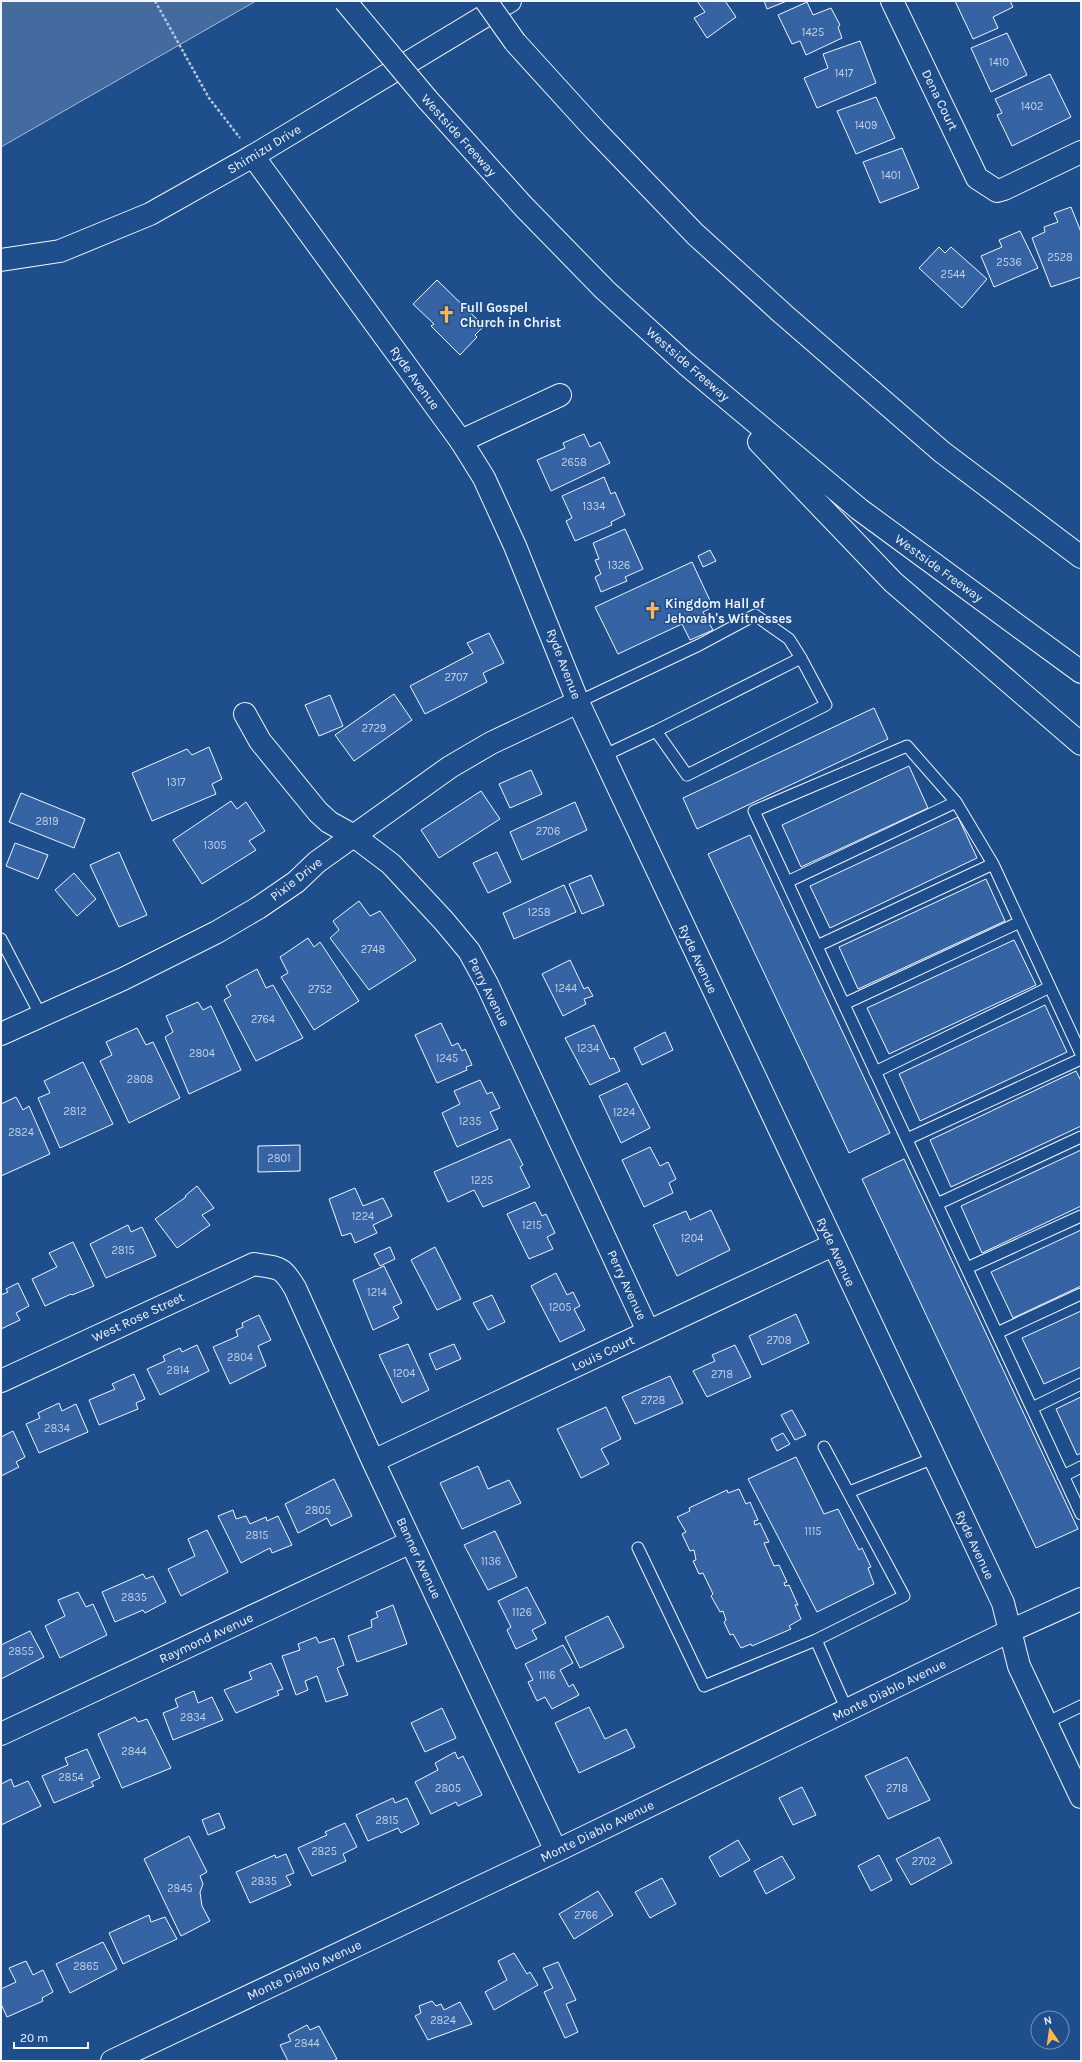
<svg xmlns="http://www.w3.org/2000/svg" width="1082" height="2062" viewBox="0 0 1082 2062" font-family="Karla,sans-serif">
<rect width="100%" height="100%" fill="#1f4e8c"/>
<!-- water -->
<path fill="#446ba0" stroke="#a8bbd7" d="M1 1H256L1 147Z"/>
<!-- building -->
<path fill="#3563a3" stroke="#f2f6ff" d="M697 1H725L736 17 707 38 694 18 705 12Z
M764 1H787L767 9Z
M955 1H1010L1013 7 993 17 998 28 973 39Z
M807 2 813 15 831 8 840 25 838 27 842 38 806 55 800 41 792 44 778 15Z
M1007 33 1027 75 991 92 971 48Z
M860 41 876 83 817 108 804 78 828 68 823 54Z
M1050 74 1071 117 1012 146 997 115 1002 113 995 99Z
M876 97 895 138 856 154 837 111Z
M902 148 919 188 880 203 863 162Z
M1071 207 1081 232V277L1051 287 1032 238 1045 232 1044 227 1058 222 1054 213Z
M1020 231 1038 268 994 287 981 256 1002 247 999 240Z
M939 247 945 253 951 247 987 279 962 308 919 268Z
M437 280 484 326 475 335 477 337 460 355 431 326 434 324 413 304Z
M584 434 590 447 600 442 610 463 551 491 537 460 565 448 563 443Z
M604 477 611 494 615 492 625 515 611 522 612 525 575 541 566 521 572 518 562 496Z
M625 529 643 569 625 577 627 581 601 592 595 577 601 574 595 560 599 559 593 543Z
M710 550 716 561 703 567 698 556Z
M692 562 713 607 703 612 713 630 690 640 682 624 618 654 595 607Z
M489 633 504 663 483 673 487 682 425 714 410 686 473 653 467 643Z
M394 694 412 720 354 761 335 735Z
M330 695 343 726 319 736 305 705Z
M874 708 888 739 697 829 683 798Z
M209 747 222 779 212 784 216 794 152 821 132 773 187 749 192 755Z
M909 766 928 808 801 867 782 825Z
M531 770 542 794 510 808 499 784Z
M481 791 500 819 439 858 421 830Z
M21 793 85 819 74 848 9 822Z
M231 801 237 809 246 802 265 831 249 841 256 850 202 884 173 840Z
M575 802 587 830 522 860 510 832Z
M958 817 977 858 830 928 810 886Z
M750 835 890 1133 849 1153 708 854Z
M15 843 48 855 38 879 6 866Z
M119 852 147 915 119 927 90 865Z
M497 852 511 882 488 893 473 863Z
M74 873 96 899 77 916 55 890Z
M591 875 604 905 582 914 569 884Z
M986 879 1005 921 858 989 839 947Z
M564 885 576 912 514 939 503 913Z
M359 901 370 916 380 911 416 960 369 990 330 938 339 930 333 921Z
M308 938 314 947 320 942 359 1001 314 1030 281 977 288 973 280 957Z
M1014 940 1036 985 889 1054 867 1008Z
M570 960 584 989 588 987 593 996 584 999 586 1004 563 1016 542 974Z
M257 969 266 988 273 985 303 1038 256 1061 224 1000 231 996 226 986Z
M198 1002 203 1010 211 1006 241 1070 189 1094 165 1037 173 1032 166 1016Z
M1045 1005 1067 1052 920 1121 899 1074Z
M441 1023 452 1046 458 1043 462 1051 465 1049 472 1065 466 1067 467 1070 437 1083 415 1035Z
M594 1025 610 1059 614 1058 620 1071 590 1085 565 1038Z
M137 1028 146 1045 153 1042 180 1098 129 1123 100 1061 112 1055 106 1042Z
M665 1032 673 1050 642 1065 634 1048Z
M83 1062 113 1124 60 1148 38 1098 50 1093 44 1081Z
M1076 1071 1081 1081V1126L951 1187 930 1140Z
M480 1080 487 1094 492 1092 500 1108 490 1112 498 1129 457 1147 442 1113 460 1104 454 1091Z
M627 1083 650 1128 621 1143 599 1096Z
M16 1097 23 1110 29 1106 50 1154 1 1176V1104Z
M510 1139 523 1165 520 1167 530 1187 483 1207 474 1190 448 1202 434 1172Z
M300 1145V1171L258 1172V1146Z
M650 1147 660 1166 668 1162 676 1179 669 1183 673 1193 644 1207 622 1160Z
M1081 1150V1206L982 1253 961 1206Z
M904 1159 1078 1529 1036 1548 862 1179Z
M197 1186 214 1208 202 1215 210 1225 177 1248 155 1219 186 1197 185 1196Z
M355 1188 363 1206 383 1198 392 1216 373 1225 377 1233 355 1243 351 1233 342 1236 329 1199Z
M535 1202 542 1216 546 1214 555 1233 547 1237 553 1249 529 1259 507 1214Z
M711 1210 730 1250 677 1276 653 1225 686 1211 690 1220Z
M128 1225 131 1232 142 1227 156 1256 106 1278 90 1244Z
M1081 1230V1286L1013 1318 991 1272Z
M73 1242 94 1286 72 1295 71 1294 45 1306 32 1279 57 1267 49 1253Z
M390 1247 395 1259 380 1266 374 1254Z
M435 1247 461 1299 437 1310 411 1260Z
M384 1266 402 1303 393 1307 399 1318 373 1330 353 1280Z
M556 1273 567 1295 573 1292 580 1306 574 1309 585 1330 560 1342 531 1286Z
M18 1283 29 1306 16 1313 20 1320 1 1329V1295L8 1292 6 1289Z
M492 1295 505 1322 488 1330 473 1303Z
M1081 1311V1367L1044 1384 1022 1338Z
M796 1314 809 1343 762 1365 749 1336Z
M259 1315 271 1340 258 1346 266 1366 230 1384 213 1347 238 1336 236 1330 243 1327 242 1323Z
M408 1344 429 1390 402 1403 379 1355Z
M454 1344 461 1359 436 1370 429 1354Z
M197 1345 209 1371 160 1395 147 1369 165 1361 163 1356 180 1348 182 1352Z
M735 1345 751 1377 707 1397 693 1371 715 1361 712 1355Z
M134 1374 145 1399 136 1403 138 1409 99 1425 89 1400 115 1389 112 1384Z
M670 1376 683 1403 635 1424 622 1397Z
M1081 1397V1453L1077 1455 1056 1409Z
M59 1403 62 1411 76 1404 88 1432 39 1453 26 1424 40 1418 38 1413Z
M606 1407 621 1439 601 1449 609 1464 581 1478 557 1429Z
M792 1410 806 1435 795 1440 781 1415Z
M13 1431 25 1457 16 1462 19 1467 1 1476V1437Z
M783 1433 790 1444 777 1451 771 1439Z
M796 1457 824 1514 838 1509 859 1550 862 1548 871 1567 868 1568 874 1584 817 1612 748 1479Z
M478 1466 488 1489 509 1480 521 1503 462 1529 440 1483Z
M334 1479 352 1516 331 1526 327 1518 298 1533 285 1504Z
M739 1489 746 1504 750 1502 758 1520 754 1521 755 1525 760 1523 769 1542 764 1543 774 1566 779 1565 787 1582 784 1583 785 1586 789 1585 798 1605H795L801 1619 789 1626 791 1629 752 1646 751 1644 741 1648 733 1634 730 1635 724 1622 726 1620 723 1611 720 1612 711 1596 713 1594 703 1573 699 1574 693 1561 696 1560 694 1550 690 1551 682 1534 686 1532 677 1517 690 1511 689 1508 727 1490 728 1493Z
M233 1510 236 1519 246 1516 250 1524 266 1517 267 1521 278 1516 292 1545 272 1553 270 1548 241 1563 218 1516Z
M207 1530 228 1572 181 1596 168 1569 195 1556 188 1539Z
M495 1531 517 1577 488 1590 464 1545Z
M143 1574 146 1579 153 1576 166 1602 145 1613 143 1610 115 1622 102 1592Z
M527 1587 546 1623 532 1630 537 1639 516 1649 507 1630 511 1627 498 1601Z
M78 1592 86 1607 93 1604 107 1635 60 1658 45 1626 65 1616 58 1600Z
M393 1605 407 1644 357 1662 348 1636 372 1627 371 1620 378 1617 376 1612Z
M608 1616 624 1647 580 1668 565 1637Z
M30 1631 44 1657 1 1679V1645Z
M316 1637 319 1643 334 1638 344 1665 337 1668 348 1695 326 1702 317 1676 305 1681 308 1690 296 1695 282 1656 300 1650 298 1644Z
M563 1645 573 1663 560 1670 569 1687 573 1684 579 1695 552 1709 545 1697 537 1701 528 1682 533 1680 525 1664Z
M271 1663 283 1689 277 1691 279 1695 236 1713 224 1690 252 1679 249 1672Z
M194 1691 198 1703 212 1697 223 1720 173 1740 163 1713 178 1707 175 1699Z
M589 1707 605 1739 626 1729 635 1747 579 1773 555 1723Z
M442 1708 456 1738 425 1752 411 1723Z
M135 1717 138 1722 147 1719 171 1768 122 1788 98 1734Z
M87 1749 100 1778 91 1782 94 1786 54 1803 42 1776 68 1765 65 1758Z
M455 1752 458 1759 463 1756 482 1795 458 1806 456 1802 431 1814 415 1782 438 1770 435 1763Z
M907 1757 930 1800 888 1819 865 1776Z
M11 1779 14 1787 28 1781 41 1806 1 1825V1784Z
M802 1787 816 1815 793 1825 779 1798Z
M393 1798 395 1803 407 1798 419 1824 401 1833 398 1828 368 1841 356 1815Z
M219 1813 225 1828 208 1835 202 1820Z
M345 1823 357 1847 343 1854 346 1861 312 1876 298 1848 327 1835 325 1832Z
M189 1836 207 1872 200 1876 203 1884 200 1892 202 1906 210 1921 181 1936 144 1859Z
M939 1837 952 1863 911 1885 896 1859Z
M738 1840 750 1860 720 1877 709 1857Z
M286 1854 294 1873 286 1876 291 1885 250 1903 236 1872 275 1855 276 1858Z
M879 1855 892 1880 871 1891 858 1866Z
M782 1856 795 1878 766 1894 754 1871Z
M662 1878 676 1904 650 1918 635 1892Z
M598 1891 613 1915 574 1939 559 1914Z
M149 1915 151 1922 165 1917 177 1939 123 1964 109 1933Z
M103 1942 117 1969 70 1993 56 1964Z
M514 1953 527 1974 530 1972 538 1985 494 2010 485 1992 507 1980 498 1961Z
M26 1961 33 1975 43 1970 53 1992 42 1998 43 2001 7 2017 1 2004V1989L16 1982 9 1968Z
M558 1962 576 2000 566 2004 578 2032 565 2038 544 1992 553 1988 543 1968Z
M432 2001 436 2006 441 2004 444 2010 460 2002 472 2024 428 2040 415 2016 421 2013 419 2006Z
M307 2025 310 2030 319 2026 337 2059 333 2061H288L280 2045 291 2041 288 2035Z"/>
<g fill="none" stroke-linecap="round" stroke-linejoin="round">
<defs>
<path id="service" d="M578 702 699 645 755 615 789 639 801 658 656 731 603 756
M656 731 687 775 826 705 801 658
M787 882 956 802
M1 939 41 1016
M817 946 993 864
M844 1004 1020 922
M1081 1054 993 864 956 802 907 746 754 811 1081 1514
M875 1072 1050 987
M907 1139 1081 1059
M937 1204 1081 1137
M967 1268 1081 1216
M997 1333 1081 1294
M1032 1408 1081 1384
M1063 1476 1081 1467
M849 1492 934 1458
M638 1548 704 1686 816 1640 847 1710
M816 1640 904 1596 824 1447
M1046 1723 1081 1706"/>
<path id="minor" d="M892 1 977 178 997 191 1004 189 1081 152
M1 260 60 251 150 214 253 156 510 1
M461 441 560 395
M245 714 260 741 318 812 329 822 354 836 391 864 444 921 469 951 487 984 648 1331
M1 1034 123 979 217 932 258 908 296 882 317 862 450 767 491 743 578 702
M1 1381 254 1264C280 1269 281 1265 295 1288L373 1461 556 1851
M373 1461 833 1245
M1 1734 411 1542
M112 2061 556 1851 1010 1631"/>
<path id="tertiary" d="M253 156 461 441 484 478 515 546 578 702 1003 1603 1019 1666 1081 1797
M1010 1631 1081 1599"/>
<path id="motorway" d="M515 42 595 130 695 234 783 314 942 452 1081 557
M427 99 524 207 605 290 686 364 859 509 1081 672
M759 442 893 582 1081 744"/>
</defs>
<!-- service casing -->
<use href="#service" stroke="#f2f6ff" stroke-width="13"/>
<!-- minor casing -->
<use href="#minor" stroke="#f2f6ff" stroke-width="24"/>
<!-- tertiary casing -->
<use href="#tertiary" stroke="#f2f6ff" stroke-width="24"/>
<!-- motorway casing -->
<use href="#motorway" stroke="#f2f6ff" stroke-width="24"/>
<!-- path -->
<path stroke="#b3c4dc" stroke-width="2.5" stroke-dasharray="3 2" stroke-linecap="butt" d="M155 1 209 98 240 138"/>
<!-- service -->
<use href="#service" stroke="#1f4e8c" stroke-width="11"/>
<!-- minor -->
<use href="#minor" stroke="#1f4e8c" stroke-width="22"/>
<!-- tertiary -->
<use href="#tertiary" stroke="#1f4e8c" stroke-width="22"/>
<!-- motorway -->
<use href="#motorway" stroke="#1f4e8c" stroke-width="22"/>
<defs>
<path id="motorway-bridge" d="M345 1 427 99
M486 1 515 42"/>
</defs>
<!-- motorway-bridge casing -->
<use href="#motorway-bridge" stroke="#f2f6ff" stroke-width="24" stroke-linecap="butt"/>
<!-- motorway-bridge -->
<use href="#motorway-bridge" stroke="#1f4e8c" stroke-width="22"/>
</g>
<!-- icons -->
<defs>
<symbol id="church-bare" viewBox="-9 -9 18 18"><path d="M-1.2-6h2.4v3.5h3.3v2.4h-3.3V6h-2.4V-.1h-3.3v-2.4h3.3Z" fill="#ffb74d" stroke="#1f4e8c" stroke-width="2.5" paint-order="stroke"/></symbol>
</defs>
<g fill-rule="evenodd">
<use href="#church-bare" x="434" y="302" width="25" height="25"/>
<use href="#church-bare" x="640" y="598" width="25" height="25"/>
</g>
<g text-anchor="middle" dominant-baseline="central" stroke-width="3" stroke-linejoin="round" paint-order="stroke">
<!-- number labels -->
<g font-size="11" fill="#c3d1e8">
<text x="813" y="32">1425</text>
<text x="999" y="62">1410</text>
<text x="844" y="73">1417</text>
<text x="1032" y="106">1402</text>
<text x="866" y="125">1409</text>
<text x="891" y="175">1401</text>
<text x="1060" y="257">2528</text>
<text x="1009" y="262">2536</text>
<text x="953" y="274">2544</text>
<text x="574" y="462">2658</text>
<text x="594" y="506">1334</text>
<text x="619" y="565">1326</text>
<text x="456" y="677">2707</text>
<text x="374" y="728">2729</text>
<text x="176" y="782">1317</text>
<text x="47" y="821">2819</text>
<text x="548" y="831">2706</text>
<text x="215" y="845">1305</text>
<text x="539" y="912">1258</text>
<text x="373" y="949">2748</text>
<text x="566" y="988">1244</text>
<text x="320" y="989">2752</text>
<text x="263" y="1019">2764</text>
<text x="588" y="1048">1234</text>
<text x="202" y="1053">2804</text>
<text x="447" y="1058">1245</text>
<text x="140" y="1079">2808</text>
<text x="75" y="1111">2812</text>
<text x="624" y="1112">1224</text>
<text x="470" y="1121">1235</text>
<text x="21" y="1132">2824</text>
<text x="279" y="1158">2801</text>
<text x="482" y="1180">1225</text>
<text x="363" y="1216">1224</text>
<text x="532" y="1225">1215</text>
<text x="692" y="1238">1204</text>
<text x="123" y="1250">2815</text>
<text x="377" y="1292">1214</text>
<text x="560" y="1307">1205</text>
<text x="779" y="1340">2708</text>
<text x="240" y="1357">2804</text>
<text x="178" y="1370">2814</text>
<text x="404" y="1373">1204</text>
<text x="722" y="1374">2718</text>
<text x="653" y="1400">2728</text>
<text x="57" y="1428">2834</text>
<text x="318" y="1510">2805</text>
<text x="813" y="1531">1115</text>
<text x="257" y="1535">2815</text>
<text x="491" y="1561">1136</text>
<text x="134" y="1597">2835</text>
<text x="522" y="1612">1126</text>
<text x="21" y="1651">2855</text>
<text x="547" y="1675">1116</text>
<text x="193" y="1717">2834</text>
<text x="134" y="1751">2844</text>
<text x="71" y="1777">2854</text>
<text x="448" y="1788">2805</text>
<text x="897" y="1788">2718</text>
<text x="387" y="1820">2815</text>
<text x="324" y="1851">2825</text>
<text x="924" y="1861">2702</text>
<text x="264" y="1881">2835</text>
<text x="180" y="1888">2845</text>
<text x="586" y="1915">2766</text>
<text x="86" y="1966">2865</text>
<text x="443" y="2020">2824</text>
<text x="307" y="2043">2844</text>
</g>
<!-- street labels -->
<g font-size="13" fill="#f2f6ff" stroke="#1f4e8c">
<text transform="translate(940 100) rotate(64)">Dena Court</text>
<text transform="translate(459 135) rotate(48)">Westside Freeway</text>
<text transform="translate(264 149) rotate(-31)">Shimizu Drive</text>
<text transform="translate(688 364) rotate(41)">Westside Freeway</text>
<text transform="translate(415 378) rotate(54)">Ryde Avenue</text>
<text transform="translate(939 568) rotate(36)">Westside Freeway</text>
<text transform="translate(564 664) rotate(69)">Ryde Avenue</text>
<text transform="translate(296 879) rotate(-38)">Pixie Drive</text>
<text transform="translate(698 959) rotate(65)">Ryde Avenue</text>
<text transform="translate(489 992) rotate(63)">Perry Avenue</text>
<text transform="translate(836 1252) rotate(65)">Ryde Avenue</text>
<text transform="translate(627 1285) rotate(65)">Perry Avenue</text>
<text transform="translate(138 1317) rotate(-25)">West Rose Street</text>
<text transform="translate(603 1353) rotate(-25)">Louis Court</text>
<text transform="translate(975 1545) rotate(65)">Ryde Avenue</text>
<text transform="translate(419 1558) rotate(65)">Banner Avenue</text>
<text transform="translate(206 1638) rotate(-25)">Raymond Avenue</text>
<text transform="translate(889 1690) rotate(-26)">Monte Diablo Avenue</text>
<text transform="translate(597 1831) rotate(-26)">Monte Diablo Avenue</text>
<text transform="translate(304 1970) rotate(-25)">Monte Diablo Avenue</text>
</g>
<!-- poi labels -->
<g font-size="13" font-weight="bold" fill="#f2f6ff" stroke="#1f4e8c" text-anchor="start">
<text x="460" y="307">Full Gospel<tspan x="460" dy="15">Church in Christ</tspan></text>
<text x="665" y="603">Kingdom Hall of<tspan x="665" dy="15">Jehovah's Witnesses</tspan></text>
</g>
</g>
<!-- border -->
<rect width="1082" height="2062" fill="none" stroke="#f2f6ff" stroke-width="4"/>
<!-- north arrow -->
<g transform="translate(1050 2030) rotate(347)"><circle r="19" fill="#1f4e8c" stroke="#7391ba"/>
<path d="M0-3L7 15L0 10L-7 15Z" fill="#ffb74d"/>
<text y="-6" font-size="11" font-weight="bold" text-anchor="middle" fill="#f2f6ff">N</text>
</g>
<!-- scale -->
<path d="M14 2042v6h74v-6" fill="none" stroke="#f2f6ff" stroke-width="2"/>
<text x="20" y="2042" font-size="12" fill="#f2f6ff" stroke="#1f4e8c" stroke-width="3" paint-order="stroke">20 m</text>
</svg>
